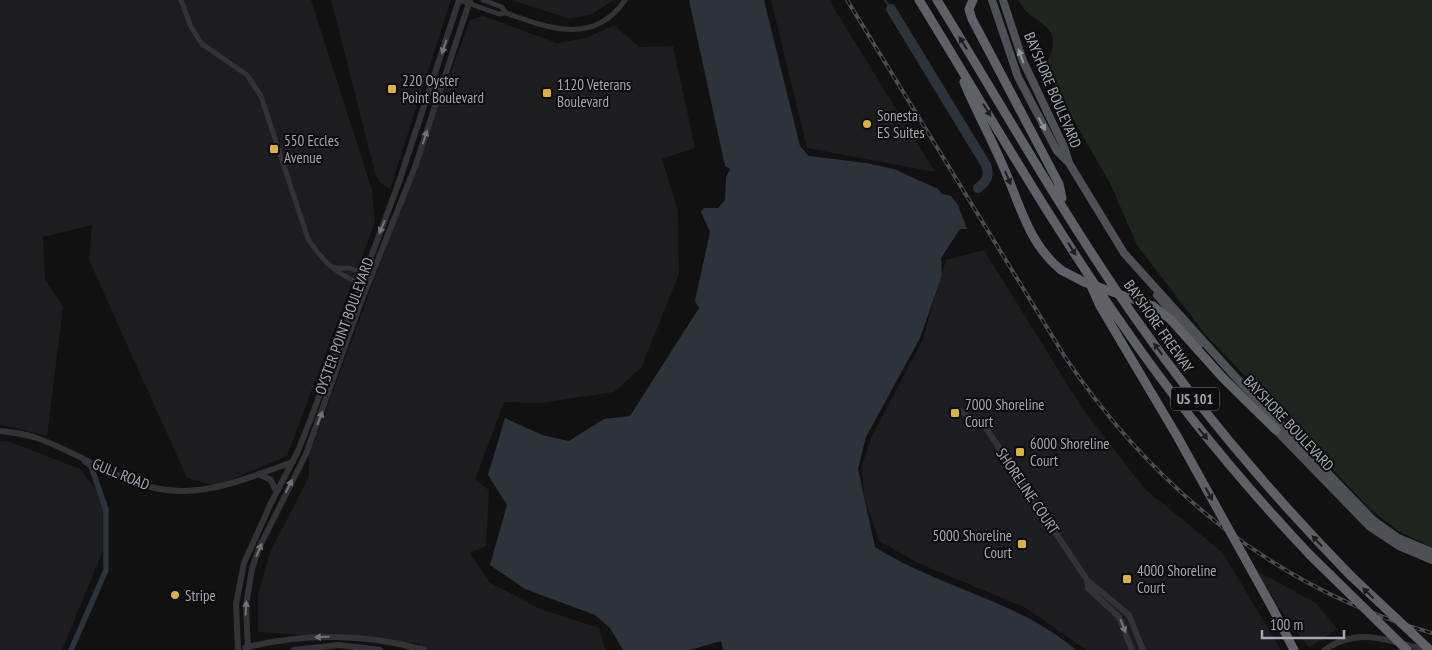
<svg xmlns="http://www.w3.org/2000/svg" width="1432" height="650" viewBox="0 0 1432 650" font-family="'PT Sans Narrow',sans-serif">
<rect width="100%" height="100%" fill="#111112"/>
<!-- built -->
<path fill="#1d1d1f" d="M0 0H311L372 190 375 222 287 456 217 486 187 478 89 260 92 225 43 237 45 279 63 307 47 436 0 424Z
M331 0H451L390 189 379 182 376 176Z
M512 0H614L592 14 570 19Z
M771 0H829L935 172 807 148Z
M483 16 557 43 586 38 614 25 639 47 673 46 695 148 662 159 678 211 679 274 641 368 614 392 540 403 504 402 475 480 489 490 486 546 470 553 489 582 540 609 599 628 605 650H419L420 644 258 632V595L270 552 309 477V456L470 20Z
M984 250 1082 408 1144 488 1223 553 1281 650H1086L1026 608 916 562 879 541 864 497 862 465 871 438 922 341 946 260Z
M0 441 10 442 80 469 107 503 106 543 62 650H0Z
M1257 571 1316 603 1337 629 1309 648 1279 608Z"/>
<!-- green -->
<path fill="#1e251f" d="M1018 0H1432V547L1398 531 1370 509 1205 334 1137 245 1110 183 1048 76C1044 56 1053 58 1053 42 1053 27 1037 21 1028 13 1024 10 1021 4 1018 0Z"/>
<!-- water -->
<path fill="#2c333a" d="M689 0H764L800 146 809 156 866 163 894 169 938 189 942 194 951 196 958 205 967 229H960L941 258 942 275 920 338 866 437 858 469 875 547C939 588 1018 600 1076 650H723L721 641 690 650H623L610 628 595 615 525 589 490 565 507 505 488 475 505 418 542 435 569 441 604 419 630 416 699 308 695 301 710 232 701 212 704 208H718L725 200 726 177 730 169 725 166Z"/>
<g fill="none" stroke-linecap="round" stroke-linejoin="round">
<!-- stream -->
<path stroke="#2c333a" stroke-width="2" d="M885 0 891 9"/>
<!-- canal -->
<path stroke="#2c333a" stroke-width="5.5" d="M71 650 106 570V510L91 466 85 462"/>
<!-- river -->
<path stroke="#2c333a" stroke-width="10" d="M891 9 986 165C990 176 987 181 978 188"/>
<!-- minor -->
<path stroke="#333337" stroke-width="5" d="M181 0 191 27 202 44 247 75 261 96 308 239C325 265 338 275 367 286
M459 0 499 14 506 13C548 28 594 46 625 0
M483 0 502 7 506 13
M334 268H349L367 274"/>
<!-- tertiary -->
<path stroke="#333337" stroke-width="6" d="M960 411 984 425 1087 580 1129 615 1143 650
M0 431C11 432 23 434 34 437 83 453 129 492 183 491 221 491 258 474 293 462
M259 474 271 480 276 491
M1087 580 1088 588 1119 617 1132 650
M245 648C303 632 367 634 424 650
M238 650 236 604 244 563 271 503 298 451 311 418 399 182 459 0
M248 650 246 605 252 569 259 548 306 454 361 302 415 167 470 0
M294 650 339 645 380 650
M1325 650C1358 625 1392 642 1427 650"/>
<!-- primary -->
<path stroke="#4f5056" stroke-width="8" d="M992 0 1018 77 1057 151 1067 161
M1003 0 1023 61 1064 147 1069 163 1124 253 1240 382 1373 520 1398 538 1432 552
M1157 295 1199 345
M1272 426 1370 527 1399 546 1432 560"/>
<!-- motorway -->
<path stroke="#5f6167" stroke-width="9" d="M919 0C986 109 1050 222 1124 327 1180 408 1242 483 1310 555
M937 0C1001 104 1061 211 1131 312 1197 407 1271 494 1351 576
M973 0 969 9 972 19 1059 184 1062 198
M964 82C976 111 991 138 1003 166 1020 204 1028 243 1061 270
M1091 286 1100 306 1177 436
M1153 306 1171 320 1223 378 1276 430
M1273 609 1294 650"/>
<defs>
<path id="rail" d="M847 0 1065 357C1153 488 1278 590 1432 633"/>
</defs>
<!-- rail casing -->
<use href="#rail" stroke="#4c4d52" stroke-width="4"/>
<!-- rail -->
<use href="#rail" stroke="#0c0c0d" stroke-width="2" stroke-dasharray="5.5" stroke-linecap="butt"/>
<!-- motorway-bridge -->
<path stroke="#5f6167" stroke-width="9" d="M1061 270 1084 282 1153 306
M1177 436 1273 609
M1310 555 1407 650
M1351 576 1430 650"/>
</g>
<!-- one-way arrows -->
<defs><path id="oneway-solid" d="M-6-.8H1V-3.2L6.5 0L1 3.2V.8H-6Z" transform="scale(1.25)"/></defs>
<g fill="#1d1d1f">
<use href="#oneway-solid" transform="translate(963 43) rotate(-122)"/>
<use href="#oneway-solid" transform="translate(987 110) rotate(58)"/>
<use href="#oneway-solid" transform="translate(1008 178) rotate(67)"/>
<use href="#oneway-solid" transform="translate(1072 249) rotate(58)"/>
<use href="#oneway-solid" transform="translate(1158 349) rotate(-126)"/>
<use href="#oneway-solid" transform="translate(1203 434) rotate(51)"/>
<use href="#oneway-solid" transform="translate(1209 494) rotate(61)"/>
<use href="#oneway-solid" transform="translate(1317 541) rotate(-133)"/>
<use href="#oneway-solid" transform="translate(1368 593) rotate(-136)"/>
</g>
<g fill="#71737b">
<use href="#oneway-solid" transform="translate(444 47) rotate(108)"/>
<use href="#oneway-solid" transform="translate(425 137) rotate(-72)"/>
<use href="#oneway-solid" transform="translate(382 227) rotate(113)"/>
<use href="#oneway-solid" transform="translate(320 418) rotate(-69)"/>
<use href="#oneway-solid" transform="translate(289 486) rotate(-64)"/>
<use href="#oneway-solid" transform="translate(259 550) rotate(-67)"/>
<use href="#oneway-solid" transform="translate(246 608) rotate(-87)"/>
<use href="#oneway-solid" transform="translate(1123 626) rotate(69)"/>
<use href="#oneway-solid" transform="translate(322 637) rotate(178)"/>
</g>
<g fill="#9396a0">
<use href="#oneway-solid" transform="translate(1021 56) rotate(-110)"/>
<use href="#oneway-solid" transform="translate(1042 124) rotate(62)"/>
</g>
<!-- markers -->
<g fill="#ddb03f" stroke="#0c0c0d" stroke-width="2">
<rect x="387" y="84" width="10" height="10" rx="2.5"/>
<rect x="542" y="88" width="10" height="10" rx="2.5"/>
<circle cx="867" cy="124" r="5"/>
<rect x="269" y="144" width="10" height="10" rx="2.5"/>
<rect x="950" y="408" width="10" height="10" rx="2.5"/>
<rect x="1015" y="447" width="10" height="10" rx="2.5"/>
<rect x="1017" y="539" width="10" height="10" rx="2.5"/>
<rect x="1122" y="574" width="10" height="10" rx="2.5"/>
<circle cx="175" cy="595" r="5"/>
</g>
<g text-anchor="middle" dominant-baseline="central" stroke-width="4" stroke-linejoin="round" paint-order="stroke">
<!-- shield labels -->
<rect fill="#0c0c0d" stroke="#767880" stroke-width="1" x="1171" y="387.5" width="48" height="23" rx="4"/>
<g font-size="14" font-weight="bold" fill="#a4a7b2">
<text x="1195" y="399">US 101</text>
</g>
<!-- poi labels -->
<g font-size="15" fill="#a4a7b2" stroke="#0c0c0d" text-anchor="start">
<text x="402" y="80">220 Oyster<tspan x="402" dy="17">Point Boulevard</tspan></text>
<text x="557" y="84">1120 Veterans<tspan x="557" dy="17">Boulevard</tspan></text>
<text x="877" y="115">Sonesta<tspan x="877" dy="17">ES Suites</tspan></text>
<text x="284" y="140">550 Eccles<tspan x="284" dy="17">Avenue</tspan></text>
<text x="965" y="404">7000 Shoreline<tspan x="965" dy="17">Court</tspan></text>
<text x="1030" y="443">6000 Shoreline<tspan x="1030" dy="17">Court</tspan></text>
<text x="1012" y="535" text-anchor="end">5000 Shoreline<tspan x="1012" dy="17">Court</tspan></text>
<text x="1137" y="570">4000 Shoreline<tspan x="1137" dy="17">Court</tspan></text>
<text x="185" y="595">Stripe</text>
</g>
<!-- street labels -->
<g font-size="15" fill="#a4a7b2" stroke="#0c0c0d">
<text transform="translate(1053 90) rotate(67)">BAYSHORE BOULEVARD</text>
<text transform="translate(344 326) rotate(-70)">OYSTER POINT BOULEVARD</text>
<text transform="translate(1159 326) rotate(55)">BAYSHORE FREEWAY</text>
<text transform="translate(1289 423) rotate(47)">BAYSHORE BOULEVARD</text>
<text transform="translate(121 474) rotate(22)">GULL ROAD</text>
<text transform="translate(1028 491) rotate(56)">SHORELINE COURT</text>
</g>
</g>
<!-- scale -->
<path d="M1262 630v8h82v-8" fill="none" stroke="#a4a7b2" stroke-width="2.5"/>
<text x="1270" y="630" font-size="15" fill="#a4a7b2" stroke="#0c0c0d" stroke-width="4" paint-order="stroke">100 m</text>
</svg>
